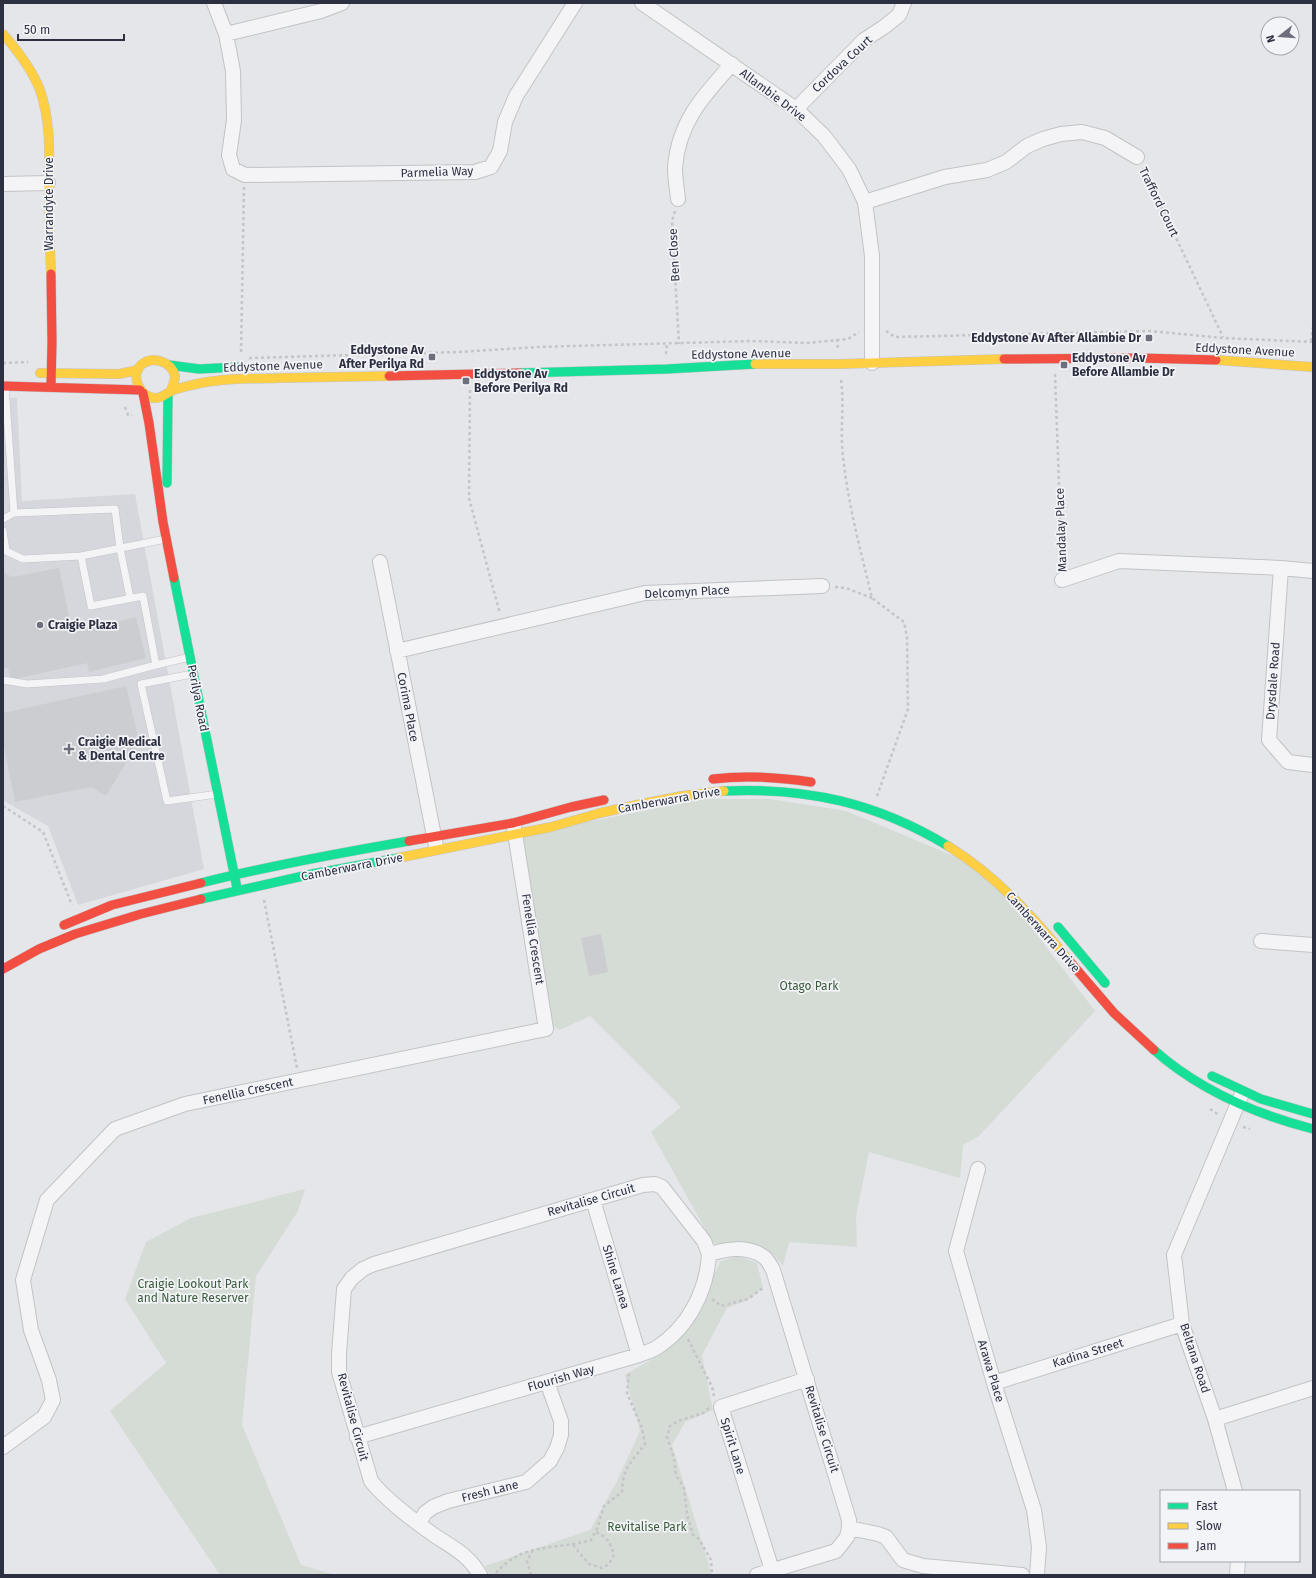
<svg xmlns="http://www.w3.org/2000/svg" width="1316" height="1578" viewBox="0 0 1316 1578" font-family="'Fira Sans',sans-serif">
<rect width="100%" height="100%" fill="#e5e6e9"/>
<!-- built -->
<path fill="#d6d7dd" d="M3 398H17L22 501 135 494 204 869 78 905 48 826 4 801Z"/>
<!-- green -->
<path fill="#d4dcd5" d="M704 799H770L846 811 963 860 1011 901 1095 1011 979 1136 963 1145 960 1178 869 1152 856 1216 857 1247 789 1242 783 1266 774 1255 713 1243 651 1132 681 1107 590 1016 560 1030 552 1025 521 835Z
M305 1189 298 1211 256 1276 242 1425 301 1565 335 1575H220L110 1411 166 1363 125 1299 146 1242 191 1218Z
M738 1256 757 1263 763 1288 748 1300 727 1308 702 1355 713 1410 685 1422 672 1445 712 1575H490L485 1566 590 1530 616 1483 640 1431 625 1375 662 1353 685 1330 721 1261Z"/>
<!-- building -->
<path fill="#cccdd1" d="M59 568 70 621 83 629 136 617 146 658 89 672 87 663 11 680 8 668 3 669V572L12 577Z
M126 686 139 741 106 796 91 787 15 802 3 742V713Z
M601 934 608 972 589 976 581 938Z"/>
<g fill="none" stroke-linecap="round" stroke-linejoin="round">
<defs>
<path id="lane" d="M14 513 115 509 120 548 130 598
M3 519 14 513 5 386
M3 531 6 551 23 559 81 556 166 539
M81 556 91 606 143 596 156 665 190 657
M192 674 141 684 167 801 218 794
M3 680 27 684 103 679 156 665"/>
<path id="street" d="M214 3 226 34 233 71 234 120 229 155 233 169 245 175 475 172 491 167 500 151 505 122 516 96 575 3
M642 3 796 109 824 136 849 169 865 202 872 256V363
M226 34 321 11 342 3
M796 109 864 40 884 27 899 15 904 3
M3 184 48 183
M678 199C677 189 675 178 675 168 678 123 703 96 732 64
M865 202 945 177 987 170 1006 162 1027 146 1043 139 1061 134 1082 132 1105 138 1137 157
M380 562 436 846
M1281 568 1269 740 1288 762 1313 765
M1062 580 1119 561 1281 568 1313 571
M397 651 645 593 822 586
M1261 941 1313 945
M978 1169 956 1251 994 1383 1034 1510 1039 1547 1037 1575
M593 1200 639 1355
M994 1383 1182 1324
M1215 1419 1313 1388
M357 1437 639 1355C644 1353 651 1351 656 1348 688 1328 707 1291 709 1254
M3 1447 44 1417 53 1400 49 1380 31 1330 23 1280 47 1200 115 1129 185 1104 546 1029 514 827
M1235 1491 1215 1419 1182 1324 1174 1255 1241 1096
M419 1523 425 1513 433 1507 448 1501 526 1482 550 1461 557 1448 561 1435V1421L547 1382
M849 1528 878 1534 886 1537 903 1560 923 1566 1022 1575
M772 1570 721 1407 807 1379
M480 1575C468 1554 453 1548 434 1535 415 1522 384 1498 371 1481L339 1372V1354L344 1289 352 1278 363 1269 374 1264 643 1185 655 1184 662 1187 704 1241 709 1254C727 1249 747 1245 764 1257 768 1260 771 1266 773 1270L849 1520V1528L847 1537 836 1551 757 1575
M1237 1575 1238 1561"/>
<path id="fast" d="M169 365 199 369 237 367
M520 373 667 369 755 364
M167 483 168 394
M174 578 237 888
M724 791C807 787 877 803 948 846
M201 883C269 866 339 853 409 841
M201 899 312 874 398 858
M1058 927 1105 983
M1154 1050C1199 1090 1255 1114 1313 1129
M1212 1076 1261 1099 1313 1114"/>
<path id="slow" d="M3 34C18 51 32 69 40 90 52 124 49 162 49 197 49 223 50 248 51 274
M1216 360 1313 367
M755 364H839L1004 359
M40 373 119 374 138 370
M171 391C172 387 175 381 175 376 172 362 153 355 141 365 130 376 140 396 154 398 162 399 166 393 173 390 187 386 201 382 215 381 236 378 258 379 279 378 316 377 352 377 389 376
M948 846C997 876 1034 918 1071 963
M398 858 551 827 600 813 641 804 682 796 724 791"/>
<path id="jam" d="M51 274 52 342 51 386
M1004 359 1139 358 1216 360
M389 376 520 373
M3 386 140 390
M143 393 149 423 163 522 174 578
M713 779C746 775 778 777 811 782
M409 841 513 823 571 807 604 800
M64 925 112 905 201 883
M1071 963 1114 1013 1154 1050
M3 969 39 949 75 934 141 914 201 899"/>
</defs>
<!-- lane casing -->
<use href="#lane" stroke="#c2c3c6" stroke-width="8"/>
<!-- street casing -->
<use href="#street" stroke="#c2c3c6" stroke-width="16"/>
<!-- fast casing -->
<use href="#fast" stroke="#c2c3c6" stroke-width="10"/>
<!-- slow casing -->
<use href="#slow" stroke="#c2c3c6" stroke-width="10"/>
<!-- jam casing -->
<use href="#jam" stroke="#c2c3c6" stroke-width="10"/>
<!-- path -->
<path stroke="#c4c4c9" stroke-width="2.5" stroke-dasharray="3 3" stroke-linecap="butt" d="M1143 168 1223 337
M675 211 672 221 679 344
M886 331 895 337 1150 331 1223 338 1313 342
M837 339 838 349
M1311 341 1313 327
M241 352 244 187
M666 354 667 344
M249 358 458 352 538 347 752 341 807 343 848 339 859 332
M3 363 28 362
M1055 374 1062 567
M841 380C844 402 841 423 842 445 846 497 860 548 872 598L904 622 907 637 908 709 877 796
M470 390 469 498 500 614
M125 407 128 415H132
M835 587 846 588 872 598
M3 806 43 832 72 905
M264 900 297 1068
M1210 1109 1219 1115
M1243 1127 1250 1129
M712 1299 721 1306 748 1299 763 1288
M688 1339 712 1387 714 1396
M709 1408 703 1413 678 1421 670 1426 667 1437 674 1458 676 1475 684 1488 687 1514 693 1535 699 1539 711 1560 712 1574
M573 1545 589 1564 602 1568 609 1564 614 1555C610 1542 608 1538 596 1532
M496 1573C524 1541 554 1551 591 1540L597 1529 604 1506 622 1492C623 1467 631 1463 645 1444L642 1428 627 1393 629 1372
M531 1575 527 1561 533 1550"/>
<!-- lane -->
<use href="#lane" stroke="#f4f4f6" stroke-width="7"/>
<!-- street -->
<use href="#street" stroke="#f4f4f6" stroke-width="14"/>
<!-- fast -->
<use href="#fast" stroke="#16e098" stroke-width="9"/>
<!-- slow -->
<use href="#slow" stroke="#ffcf43" stroke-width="9"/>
<!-- jam -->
<use href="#jam" stroke="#f24e42" stroke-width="9"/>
</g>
<!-- markers -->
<g fill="#6d707c" stroke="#f3f4f8" stroke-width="1.5">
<rect x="1145" y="334" width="8" height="8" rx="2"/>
<rect x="428" y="353" width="8" height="8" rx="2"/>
<rect x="1060" y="361" width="8" height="8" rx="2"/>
<rect x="462" y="377" width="8" height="8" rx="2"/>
<circle cx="40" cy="625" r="4"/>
<path d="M67 743h4v4h4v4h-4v4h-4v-4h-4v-4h4z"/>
</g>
<g text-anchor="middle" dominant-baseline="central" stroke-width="3.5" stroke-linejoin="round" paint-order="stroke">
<!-- street labels -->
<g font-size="12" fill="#2d3041" stroke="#f3f4f8">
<text transform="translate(842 64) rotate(-43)">Cordova Court</text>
<text transform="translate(773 95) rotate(37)">Allambie Drive</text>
<text transform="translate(437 172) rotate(-2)">Parmelia Way</text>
<text transform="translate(1159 202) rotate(64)">Trafford Court</text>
<text transform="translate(49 204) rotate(-90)">Warrandyte Drive</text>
<text transform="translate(674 255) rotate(-93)">Ben Close</text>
<text transform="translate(1245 350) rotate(3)">Eddystone Avenue</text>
<text transform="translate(741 354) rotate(-1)">Eddystone Avenue</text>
<text transform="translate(273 366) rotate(-2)">Eddystone Avenue</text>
<text transform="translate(1061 530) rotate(-92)">Mandalay Place</text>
<text transform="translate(687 592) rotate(-3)">Delcomyn Place</text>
<text transform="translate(1273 681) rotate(-86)">Drysdale Road</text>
<text transform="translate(198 698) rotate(79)">Perilya Road</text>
<text transform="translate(408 707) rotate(79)">Corima Place</text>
<text transform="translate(669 800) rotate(-10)">Camberwarra Drive</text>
<text transform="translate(352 867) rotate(-11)">Camberwarra Drive</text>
<text transform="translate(1043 932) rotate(48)">Camberwarra Drive</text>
<text transform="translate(533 939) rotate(81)">Fenellia Crescent</text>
<text transform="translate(248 1091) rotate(-12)">Fenellia Crescent</text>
<text transform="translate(591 1200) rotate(-16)">Revitalise Circuit</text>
<text transform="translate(616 1277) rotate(73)">Shine Lanea</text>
<text transform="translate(1088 1353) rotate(-17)">Kadina Street</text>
<text transform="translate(1195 1358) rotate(72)">Beltana Road</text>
<text transform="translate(991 1371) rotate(73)">Arawa Place</text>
<text transform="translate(561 1378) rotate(-16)">Flourish Way</text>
<text transform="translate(353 1417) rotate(75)">Revitalise Circuit</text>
<text transform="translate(822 1429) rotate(73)">Revitalise Circuit</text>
<text transform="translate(733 1446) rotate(73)">Spirit Lane</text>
<text transform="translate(490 1491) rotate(-14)">Fresh Lane</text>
</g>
<!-- poi labels -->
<g font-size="12" font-weight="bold" fill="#2d3041" stroke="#f3f4f8" text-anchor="start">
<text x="1141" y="338" text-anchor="end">Eddystone Av After Allambie Dr</text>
<text x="424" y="350" text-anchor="end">Eddystone Av<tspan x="424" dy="14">After Perilya Rd</tspan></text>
<text x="1072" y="358">Eddystone Av<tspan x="1072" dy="14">Before Allambie Dr</tspan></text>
<text x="474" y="374">Eddystone Av<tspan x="474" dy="14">Before Perilya Rd</tspan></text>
<text x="48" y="625">Craigie Plaza</text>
<text x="78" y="742">Craigie Medical<tspan x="78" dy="14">&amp; Dental Centre</tspan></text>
</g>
<!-- park labels -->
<g font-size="12" fill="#3b5c3c" stroke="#f3f4f8">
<text x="809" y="986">Otago Park</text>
<text x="193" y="1284">Craigie Lookout Park<tspan x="193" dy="14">and Nature Reserver</tspan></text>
<text x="647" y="1527">Revitalise Park</text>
</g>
</g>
<!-- border -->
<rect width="1316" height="1578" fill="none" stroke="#2d3041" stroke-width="8"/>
<!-- legend -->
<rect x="1160" y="1490" width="140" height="72" fill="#f3f4f8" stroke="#a4a6af"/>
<rect x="1168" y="1503" width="20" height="6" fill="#16e098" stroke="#a4a6af"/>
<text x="1196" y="1510" font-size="12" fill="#2d3041">Fast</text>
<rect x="1168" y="1523" width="20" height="6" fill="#ffcf43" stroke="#a4a6af"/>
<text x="1196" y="1530" font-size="12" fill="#2d3041">Slow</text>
<rect x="1168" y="1543" width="20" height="6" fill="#f24e42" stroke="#a4a6af"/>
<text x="1196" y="1550" font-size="12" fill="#2d3041">Jam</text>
<!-- north arrow -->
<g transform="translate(1280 36) rotate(253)"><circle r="19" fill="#f3f4f8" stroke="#a4a6af"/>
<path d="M0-3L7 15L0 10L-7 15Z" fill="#6d707c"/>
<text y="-6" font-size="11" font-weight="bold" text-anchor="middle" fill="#2d3041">N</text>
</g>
<!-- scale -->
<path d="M18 34v6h106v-6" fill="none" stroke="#2d3041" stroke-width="2"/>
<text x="24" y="34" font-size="12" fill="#2d3041" stroke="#f3f4f8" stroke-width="3" paint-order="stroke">50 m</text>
</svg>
